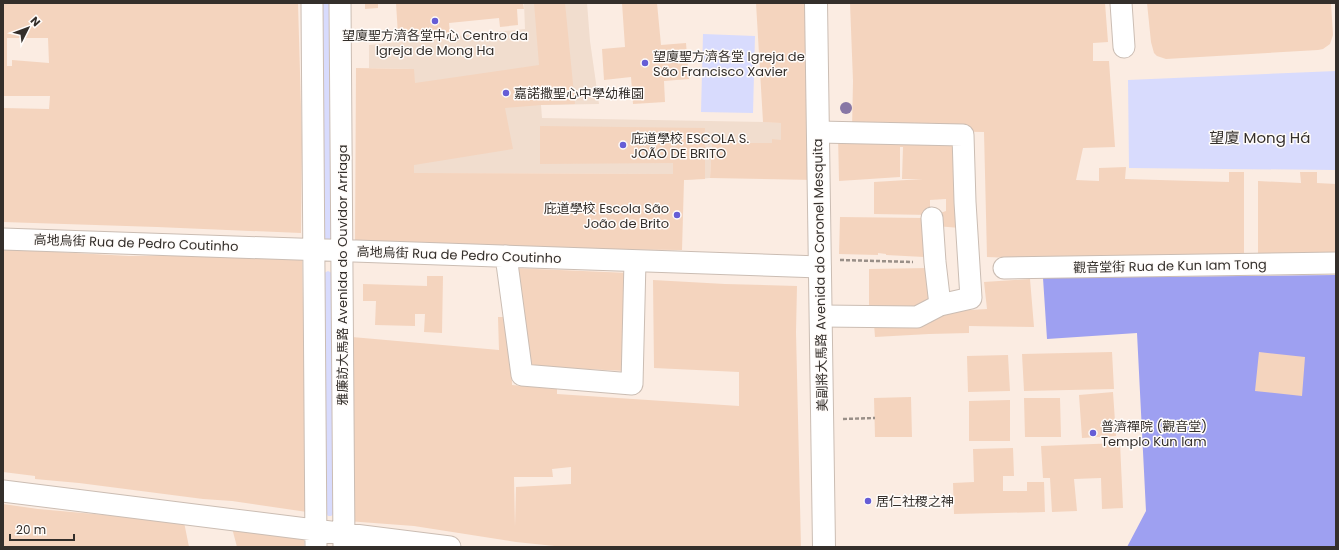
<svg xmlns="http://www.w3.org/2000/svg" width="1339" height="550" viewBox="0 0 1339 550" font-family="Poppins,'Noto Sans SC',sans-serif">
<rect width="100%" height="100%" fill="#fbece2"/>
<!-- built -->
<path fill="#f1ddce" d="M524 3H587L590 41 599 104 541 105 542 118 815 123 814 143H712L710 178 684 180 669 249 673 174 414 173V69L369 68V45L525 29Z"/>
<!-- green -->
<path fill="#d8dbfd" d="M319 3H330L332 240 323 241Z
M703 34 755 36 753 113 701 112Z
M1336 71V170L1129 168 1128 80Z
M328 271 332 273 335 513 331 516H328L326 513 322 274Z"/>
<!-- forest -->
<path fill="#9ea0f1" d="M1336 275V547H1127L1146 511 1137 333 1047 339 1043 278Z"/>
<!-- building -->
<path fill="#f4d4be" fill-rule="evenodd" d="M3 3H298L302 142 301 233 157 227 3 222V108L49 109 50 96H3ZM7 38H48L49 63 12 60V66H7Z
M365 3H378V8L365 9Z
M396 3H523L524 9H517L518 25 500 27 499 18 449 23 450 33 398 35Z
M534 3H565L575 104 541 105 505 108 513 149 414 165V173L673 174V163L540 164V126L705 128V179L684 180 682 250 563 249 355 246 356 68 414 69 415 83 539 65Z
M622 3H657L661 45 686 43 689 79 664 81 665 102 633 104 631 77 604 80 602 49 625 47Z
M756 3H806L815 180 710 178 712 143H772V139L781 140V123L763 122Z
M850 3H1105L1108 42 1093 43V61H1109L1115 147 1083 148 1076 180 1099 181V168L1126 167 1125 179 1229 182V172H1244V257L1068 260 987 257 984 132 852 130 853 81Z
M1147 3H1331L1333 35 1330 44 1323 49 1318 50 1166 59 1157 56 1154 53 1151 42Z
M838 135 956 140 960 228 936 226 937 214 946 211V199L930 200V215L874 214V182L923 179H902L903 147H900V177L839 181Z
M1300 172H1317V183L1336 184V256L1258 258V181L1301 183Z
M840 217 924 218V257L886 255V254L878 253V255L839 254Z
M3 249 129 256 302 254 307 512 232 501 203 499 79 483 35 479V476L3 472Z
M513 268 629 273 624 371 529 366Z
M928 268 933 305 869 313V269Z
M427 276H443L442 333 424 332 425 314H415V326L375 325 376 301H363V284L427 286Z
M1030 279 1034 327 969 326V333L929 334 875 337 874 324 951 311 987 309 984 282Z
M653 280 725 284 797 286 796 332 801 547H564L516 542 414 526 347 521 352 337 499 350 498 317H506L511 350 512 385 557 389V394L739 406V372L654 368ZM571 467V484L516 487 515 527 514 477H553L552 469Z
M1112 352 1114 389 1024 391 1022 354Z
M1259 352 1305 357 1302 396 1255 391Z
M1008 355 1010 391 968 392 967 356Z
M1113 392 1116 436 1082 438 1079 395Z
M911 397 912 437H875L874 398Z
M1024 398H1060L1061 437H1025Z
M1010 400V441H969V401Z
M1120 443 1123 508 1102 509 1101 478 1074 479 1077 511 1052 512 1050 478H1043L1041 446Z
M1013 448 1014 476H1003V491H1027V482H1044L1045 512 954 514 953 483 974 482 973 449Z
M3 504 38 509 184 522 189 547H3Z
M232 528 305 535 304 547H237Z"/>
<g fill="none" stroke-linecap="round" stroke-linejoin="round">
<defs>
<path id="minor" d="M312 3 316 547
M340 3 344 547
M1121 3 1124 47
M818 132 963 135 965 202 971 298 940 305 917 317 821 316
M932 218 935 262 940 305
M3 239 820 267
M506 256 522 375 632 384 635 261
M1004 268 1336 263
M3 491 450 547"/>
<path id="major" d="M816 3 824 547"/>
</defs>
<!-- minor casing -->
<use href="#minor" stroke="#cbbdb3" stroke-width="23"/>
<!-- major casing -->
<use href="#major" stroke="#cbbdb3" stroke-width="24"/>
<!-- path -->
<path stroke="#998f88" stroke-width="2.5" stroke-dasharray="4 2" stroke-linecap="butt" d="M840 260 913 262
M843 419 875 418"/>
<!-- minor -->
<use href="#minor" stroke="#fff" stroke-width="21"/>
<!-- major -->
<use href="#major" stroke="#fff" stroke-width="22"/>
</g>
<!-- trees -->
<circle fill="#8877a5" cx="846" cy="108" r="6"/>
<!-- markers -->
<g fill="#665dd6" stroke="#fffcfa" stroke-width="1.5">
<circle cx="435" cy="21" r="4"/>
<circle cx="645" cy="63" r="4"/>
<circle cx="506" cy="93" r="4"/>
<circle cx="623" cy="145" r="4"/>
<circle cx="677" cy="215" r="4"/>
<circle cx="1093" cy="433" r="4"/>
<circle cx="868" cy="501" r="4"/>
</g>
<g text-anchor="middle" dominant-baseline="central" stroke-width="3" stroke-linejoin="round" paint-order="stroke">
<!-- poi labels -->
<g font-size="13" fill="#342f2b" stroke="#fffcfa" text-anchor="start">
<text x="435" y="35" text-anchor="middle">望廈聖方濟各堂中心 Centro da<tspan x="435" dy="15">Igreja de Mong Ha</tspan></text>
<text x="653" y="56">望廈聖方濟各堂 Igreja de<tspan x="653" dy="15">São Francisco Xavier</tspan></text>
<text x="514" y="93">嘉諾撒聖心中學幼稚園</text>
<text x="631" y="138">庇道學校 ESCOLA S.<tspan x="631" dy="15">JOÃO DE BRITO</tspan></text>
<text x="669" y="208" text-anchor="end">庇道學校 Escola São<tspan x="669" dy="15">João de Brito</tspan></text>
<text x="1101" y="426">普濟禪院 (觀音堂)<tspan x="1101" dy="15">Templo Kun Iam</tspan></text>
<text x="876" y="501">居仁社稷之神</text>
</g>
<!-- street labels -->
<g font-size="13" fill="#342f2b" stroke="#fffcfa">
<text transform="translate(136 243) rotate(2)">高地烏街 Rua de Pedro Coutinho</text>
<text transform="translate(459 255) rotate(2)">高地烏街 Rua de Pedro Coutinho</text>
<text transform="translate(1170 266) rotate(-1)">觀音堂街 Rua de Kun Iam Tong</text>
<text transform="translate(342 275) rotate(-90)">雅廉訪大馬路 Avenida do Ouvidor Arriaga</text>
<text transform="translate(820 275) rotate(-91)">美副將大馬路 Avenida do Coronel Mesquita</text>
</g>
<!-- quarter labels -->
<g font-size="15" fill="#342f2b" stroke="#fffcfa">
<text x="1260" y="137">望廈 Mong Há</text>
</g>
</g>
<!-- border -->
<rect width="1339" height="550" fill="none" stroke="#342f2b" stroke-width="8"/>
<!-- north arrow -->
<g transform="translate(28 28) rotate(48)" stroke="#fffcfa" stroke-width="3" paint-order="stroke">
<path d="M0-3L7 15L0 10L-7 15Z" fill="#342f2b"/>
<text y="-6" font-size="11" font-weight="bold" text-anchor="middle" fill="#342f2b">N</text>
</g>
<!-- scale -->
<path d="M10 534v6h64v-6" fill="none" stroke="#342f2b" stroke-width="2"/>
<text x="16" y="534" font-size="12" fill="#342f2b" stroke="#fffcfa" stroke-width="3" paint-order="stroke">20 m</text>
</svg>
